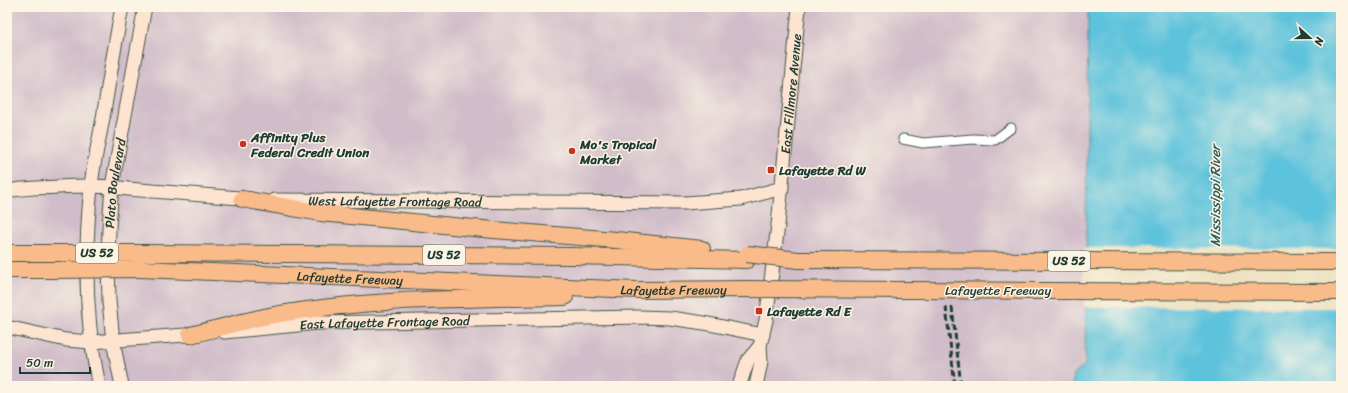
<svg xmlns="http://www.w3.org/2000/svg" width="1348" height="393" viewBox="0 0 1348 393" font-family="Sriracha,sans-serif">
<rect width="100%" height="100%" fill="#fcf5e5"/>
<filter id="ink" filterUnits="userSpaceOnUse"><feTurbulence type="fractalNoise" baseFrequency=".025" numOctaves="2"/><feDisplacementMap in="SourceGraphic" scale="8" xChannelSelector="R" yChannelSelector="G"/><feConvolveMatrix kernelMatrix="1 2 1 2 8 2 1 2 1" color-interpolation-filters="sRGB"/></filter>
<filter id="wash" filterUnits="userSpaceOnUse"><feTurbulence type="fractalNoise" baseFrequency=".012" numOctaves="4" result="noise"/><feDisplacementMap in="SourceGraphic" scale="16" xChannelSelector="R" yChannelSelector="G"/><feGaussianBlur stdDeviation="0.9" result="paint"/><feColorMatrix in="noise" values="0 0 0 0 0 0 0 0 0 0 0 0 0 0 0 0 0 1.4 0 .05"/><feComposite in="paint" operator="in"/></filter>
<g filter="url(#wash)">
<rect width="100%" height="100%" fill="#ece2c1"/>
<!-- industrial -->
<path fill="#d1bdc9" d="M7 7H1088L1085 365 1074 375 1072 386H7Z"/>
<!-- water -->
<path fill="#5dc2db" stroke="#3e8088" d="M1088 7H1341V386H1072L1074 375 1085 365Z"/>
<!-- pier -->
<path fill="#ece2c1" d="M1084 248 1341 249V308L1084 307Z"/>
</g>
<g filter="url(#ink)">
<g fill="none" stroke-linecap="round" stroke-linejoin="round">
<defs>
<path id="street" d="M903 139 923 143 973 139 995 140 1011 128"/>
<g id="secondary">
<path d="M7 191C24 188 40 188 57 187 81 186 104 185 128 189L252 199"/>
<path id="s1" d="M274 200 685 203 741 199 782 188"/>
<path d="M7 327 66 340 91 342 199 334"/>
<path id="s2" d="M224 332 318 323 639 317 670 318 704 323 763 335"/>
<path d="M99 386C85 320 84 254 91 187 93 164 99 141 103 118 109 81 115 44 122 7"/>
<path id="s3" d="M122 386 113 341 109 301 108 261 109 228 112 186 145 7"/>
<path d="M739 386 748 360 760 346"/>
<path id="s4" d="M756 386 761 362 760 346 766 320 778 225 799 7"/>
</g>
<g id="highway">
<path d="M242 199 321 213 494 230 616 240 702 249"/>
<path d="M7 253H52"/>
<path d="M141 253 571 256 747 260"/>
<path d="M798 260 1341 262"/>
<path id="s5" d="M140 269 637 290 748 289"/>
<path d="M7 270H53"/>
<path d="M1046 291 1341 292"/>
<path d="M190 335C216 329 243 321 269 316 367 298 467 299 565 297"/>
</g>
</defs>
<!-- street casing -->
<use href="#street" stroke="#3e5649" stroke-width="11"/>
<!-- secondary casing -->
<use href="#secondary" stroke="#3e5649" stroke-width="15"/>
<!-- highway casing -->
<use href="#highway" stroke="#3e5649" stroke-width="18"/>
<!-- street -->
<use href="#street" stroke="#fff" stroke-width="9"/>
<!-- secondary -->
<use href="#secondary" stroke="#fde4d1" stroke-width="13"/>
<!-- highway -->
<use href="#highway" stroke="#fabb8b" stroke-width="16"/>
<!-- rail -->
<path stroke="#1f3d34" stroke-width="3" stroke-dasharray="6 3" stroke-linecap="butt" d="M946 307 955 386
M952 307 961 386"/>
<defs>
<path id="highway-bridge" d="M52 253H141
M747 254 798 260
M53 270 140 269
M748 289 1046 291"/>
</defs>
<!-- highway-bridge casing -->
<use href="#highway-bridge" stroke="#3e5649" stroke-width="18" stroke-linecap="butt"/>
<!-- highway-bridge -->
<use href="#highway-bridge" stroke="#fabb8b" stroke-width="16"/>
</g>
</g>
<!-- markers -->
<g fill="#c8321e" stroke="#fcf5e5" stroke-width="1.5">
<circle cx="243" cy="144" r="4"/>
<circle cx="572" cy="151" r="4"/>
<rect x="767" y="166" width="8" height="8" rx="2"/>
<rect x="755" y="307" width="8" height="8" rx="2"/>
</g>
<g text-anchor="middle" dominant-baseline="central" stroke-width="3" stroke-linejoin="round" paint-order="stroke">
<!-- shield labels -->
<g fill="#fcf5e5" stroke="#617469" stroke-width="1">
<rect x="76" y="243" width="42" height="20" rx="3"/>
<rect x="423" y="245" width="42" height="20" rx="3"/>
<rect x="1048" y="251" width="42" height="20" rx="3"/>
</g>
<g font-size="12" font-weight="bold" fill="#1f3d34">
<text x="97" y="253">US 52</text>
<text x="444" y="255">US 52</text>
<text x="1069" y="261">US 52</text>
</g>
<!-- street labels -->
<g font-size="13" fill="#1f3d34" stroke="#fcf5e5">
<text stroke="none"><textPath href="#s4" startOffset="295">East Fillmore Avenue</textPath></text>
<text stroke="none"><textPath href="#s3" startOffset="204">Plato Boulevard</textPath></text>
<text stroke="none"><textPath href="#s1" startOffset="121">West Lafayette Frontage Road</textPath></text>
<text stroke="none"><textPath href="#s5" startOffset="210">Lafayette Freeway</textPath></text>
<text stroke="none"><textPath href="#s5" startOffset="534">Lafayette Freeway</textPath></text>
<text x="998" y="290">Lafayette Freeway</text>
<text stroke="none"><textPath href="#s2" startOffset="161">East Lafayette Frontage Road</textPath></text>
</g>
<!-- poi labels -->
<g font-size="13" font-weight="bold" fill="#1f3d34" stroke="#fcf5e5" text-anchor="start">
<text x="251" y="137">Affinity Plus<tspan x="251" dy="15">Federal Credit Union</tspan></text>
<text x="580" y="144">Mo's Tropical<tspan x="580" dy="15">Market</tspan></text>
<text x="779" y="170">Lafayette Rd W</text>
<text x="767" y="311">Lafayette Rd E</text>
</g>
<!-- water labels -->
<g font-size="14" font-style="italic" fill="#2e5e5e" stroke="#fcf5e5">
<text transform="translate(1215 196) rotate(-90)">Mississippi River</text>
</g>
</g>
<!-- margin -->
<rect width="1348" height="393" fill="none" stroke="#fcf5e5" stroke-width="24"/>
<!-- north arrow -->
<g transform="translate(1310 38) rotate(111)" stroke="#fcf5e5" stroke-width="3" paint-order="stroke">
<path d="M0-3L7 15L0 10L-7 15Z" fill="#1f3d34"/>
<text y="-6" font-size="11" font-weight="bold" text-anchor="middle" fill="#1f3d34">N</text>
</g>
<!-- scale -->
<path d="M20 367v6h70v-6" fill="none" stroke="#1f3d34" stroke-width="2"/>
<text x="26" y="367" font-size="12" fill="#1f3d34" stroke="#fcf5e5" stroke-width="3" paint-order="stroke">50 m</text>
</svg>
